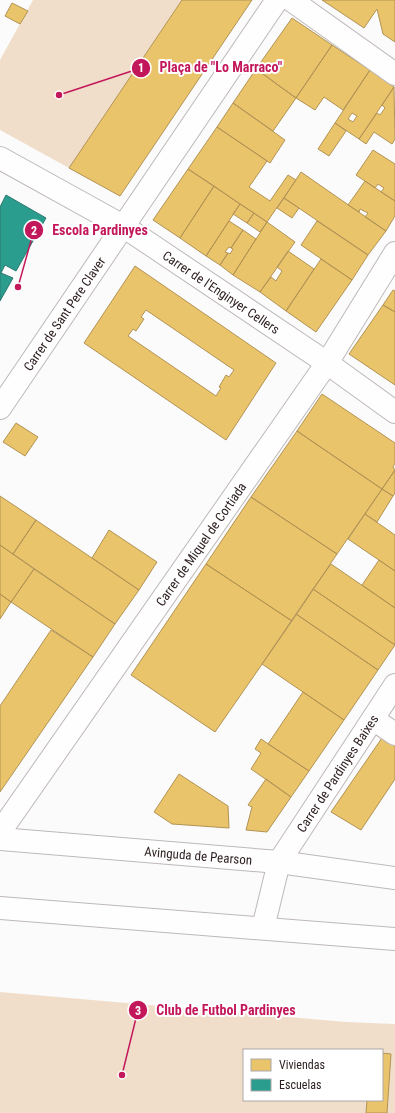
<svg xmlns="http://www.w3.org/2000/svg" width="395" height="1113" viewBox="0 0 395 1113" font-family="'Roboto Condensed',sans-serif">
<rect width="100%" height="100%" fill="#fbfbfb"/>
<!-- green -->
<path fill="#f1deca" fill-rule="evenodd" d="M33 0H182L69 168 0 130V60Z
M0 992 346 1022 395 1024V1113H0ZM244 1050H382V1100H244Z"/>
<!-- homes -->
<path fill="#e9c46a" stroke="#b29355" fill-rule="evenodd" d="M182 0H252L120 196 69 168Z
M322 0H395V42L383 34 377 9 364 28Z
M12 3 28 11 20 24 5 16Z
M292 18 332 45 296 98 256 69Z
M332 45 370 70 343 110 324 97 315 110 296 98Z
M256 69 296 98 273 131 233 103Z
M370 70 394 87 359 139 335 123ZM352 113 357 116 353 122 348 119Z
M394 87 395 139 392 144 374 132 366 144 359 139 377 113 380 115 385 108 382 105Z
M233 103 285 140 270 163 217 127Z
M335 123 346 131 329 156 318 149Z
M217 127 267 161 249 187 270 201 288 175 296 180 267 222 188 169Z
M373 150 395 164V201L381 192 384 188 378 184 375 188 356 175Z
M188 169 214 186 180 238 153 220Z
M301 172 386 231 368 255 284 198Z
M365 181 395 201V216L386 231 365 217 368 213 360 209 359 212 348 205Z
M214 186 240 204 206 256 180 238Z
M284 198 299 208 292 218 277 208Z
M240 204 254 213 247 223 233 214Z
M254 213 267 222 260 232 247 223Z
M229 221 243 230 231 248 229 247 225 252 228 253 220 265 206 256Z
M317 221 368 255 352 280 301 245Z
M267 222 295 242 260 292 233 275Z
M243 230 256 239 233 275 220 265 228 253 230 254 233 249 231 248Z
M288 251 314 269 286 311 260 292 271 277 276 281 282 271 277 267Z
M321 259 352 280 316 332 286 311Z
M135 266 276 363 226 440 84 343ZM146 310 234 370 229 377 226 375 219 387 221 388 216 396 128 336 133 329 136 331 144 319 141 317Z
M393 290 395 291V312L383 305Z
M383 305 395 312V385L349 354Z
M322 394 395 443V463L393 467 395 470 382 489 297 431Z
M16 423 38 437 25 456 3 442Z
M297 431 382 489 337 554 251 497Z
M395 470V493L393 496 382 489Z
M382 489 393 496 377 522 365 514Z
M0 496 36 520 13 554 0 545Z
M251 497 337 554 292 621 206 564Z
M365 514 395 535V571L348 539Z
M36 520 139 590 115 624 13 554Z
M109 530 157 562 139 590 92 558Z
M0 545 34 569 11 602 0 594Z
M379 560 395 571V608L362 585Z
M206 564 292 621 215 732 131 675Z
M331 564 395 608V645L313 589Z
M34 569 115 624 93 657 11 602Z
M313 589 395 645 378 670 296 614Z
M0 594 11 602 0 619Z
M296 614 378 670 344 720 262 664Z
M51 630 93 657 0 792V706Z
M303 692 344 720 309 771 268 744Z
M384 735 395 742V779L361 830 331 812Z
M261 739 309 771 291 797 251 769 261 753 255 749Z
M179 774 228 806 229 828 172 824 154 812Z
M266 779 291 797 267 832 246 830 252 807 248 805Z
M382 1053 391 1054 387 1113H366L367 1100H382Z"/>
<!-- schools -->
<path fill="#2a9d8f" stroke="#2c786f" d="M6 195 46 218 16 271 5 265 1 273 13 278 0 301V207Z"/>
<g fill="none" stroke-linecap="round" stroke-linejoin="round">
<defs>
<g id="minor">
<path d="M291 0 395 74"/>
<path id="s1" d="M0 158 123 226 327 363 395 412"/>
<path id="s2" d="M0 408 277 0"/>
<path d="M373 719 395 734"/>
<path id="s3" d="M0 832 327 363 395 253"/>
<path id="s4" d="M0 839 279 862 395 878"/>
<path d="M0 908 395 939"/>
<path id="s5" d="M263 928 279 862 395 685"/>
</g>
</defs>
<!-- minor casing -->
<use href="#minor" stroke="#bfb8b8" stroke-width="24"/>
<!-- minor -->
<use href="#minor" stroke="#fefefe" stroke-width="22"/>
</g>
<g text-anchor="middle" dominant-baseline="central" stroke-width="4" stroke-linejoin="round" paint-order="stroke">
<!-- street labels -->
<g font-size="13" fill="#302223" stroke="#fff">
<text stroke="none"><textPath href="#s1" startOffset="259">Carrer de l'Enginyer Cellers</textPath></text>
<text stroke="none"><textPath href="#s2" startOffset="114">Carrer de Sant Pere Claver</textPath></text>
<text stroke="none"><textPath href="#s3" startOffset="351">Carrer de Miquel de Cortiada</textPath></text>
<text stroke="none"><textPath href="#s5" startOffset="174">Carrer de Pardinyes Baixes</textPath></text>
<text stroke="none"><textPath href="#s4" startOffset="199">Avinguda de Pearson</textPath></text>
</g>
</g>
<!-- callouts -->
<path fill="none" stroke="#c2185b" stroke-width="1.5" d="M59 95L141 68M18 287L34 230M122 1075L138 1010"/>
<g fill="#c2185b" stroke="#fff" stroke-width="1.5">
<circle cx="59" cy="95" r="4"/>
<circle cx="18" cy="287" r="4"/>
<circle cx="122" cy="1075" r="4"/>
<circle cx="141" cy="68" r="10"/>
<circle cx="34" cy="230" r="10"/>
<circle cx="138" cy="1010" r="10"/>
</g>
<g font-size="12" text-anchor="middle" font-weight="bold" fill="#fff">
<text x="141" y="72">1</text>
<text x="34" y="235">2</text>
<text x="138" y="1015">3</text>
</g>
<g font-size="14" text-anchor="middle" font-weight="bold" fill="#c2185b" stroke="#fff" stroke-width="4" stroke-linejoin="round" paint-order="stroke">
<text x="221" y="72">Plaça de "Lo Marraco"</text>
<text x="100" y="235">Escola Pardinyes</text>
<text x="226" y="1015">Club de Futbol Pardinyes</text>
</g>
<!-- legend -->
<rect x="243" y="1049" width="140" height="52" fill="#ffffff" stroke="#aca7a7"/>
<rect x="251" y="1059" width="20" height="12" fill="#e9c46a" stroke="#aca7a7"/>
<text x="279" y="1069" font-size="12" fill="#302223">Viviendas</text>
<rect x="251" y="1079" width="20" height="12" fill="#2a9d8f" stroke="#aca7a7"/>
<text x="279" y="1089" font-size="12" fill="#302223">Escuelas</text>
</svg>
